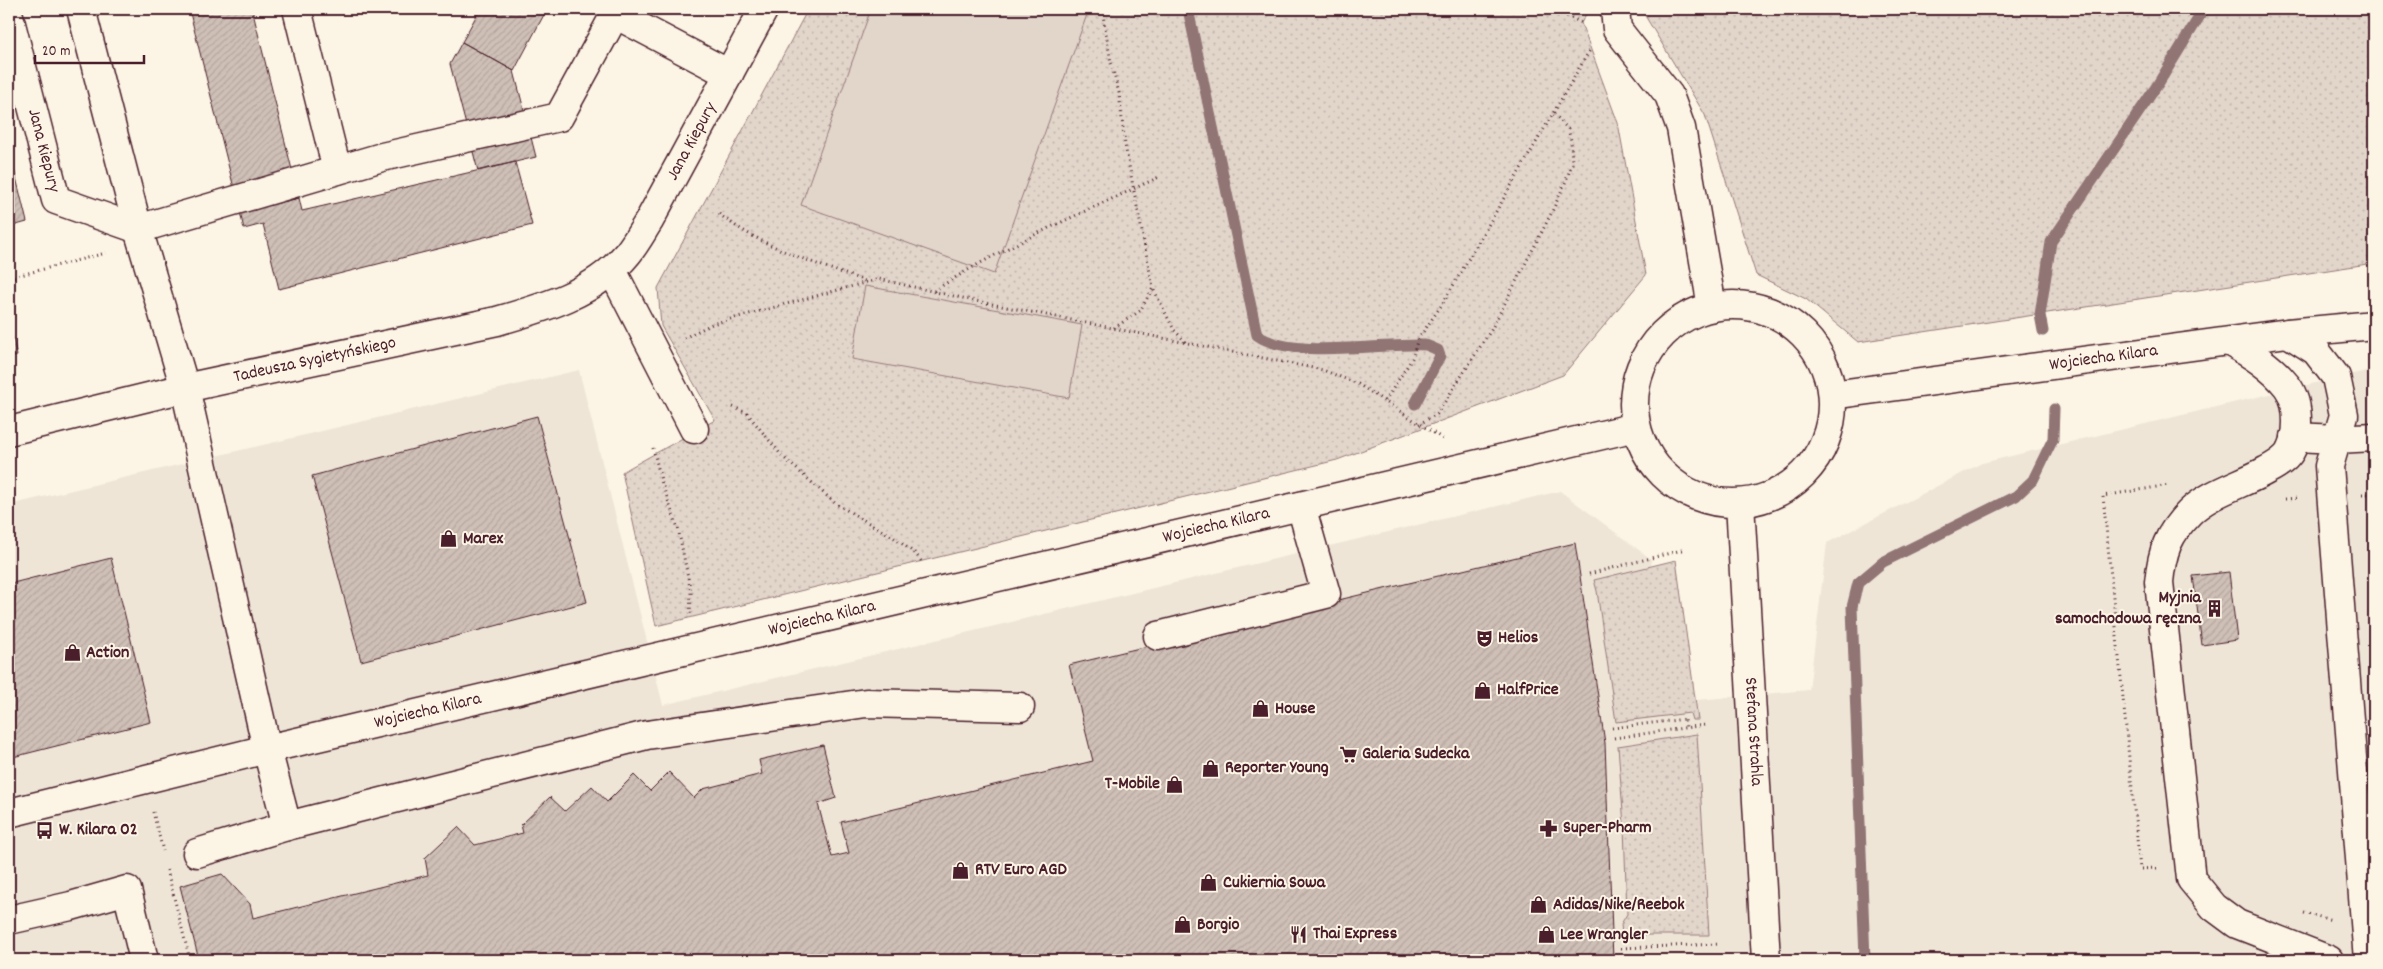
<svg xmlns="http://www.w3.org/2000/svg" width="2383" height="969" viewBox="0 0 2383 969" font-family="Dekko,sans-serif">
<defs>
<pattern id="grass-dots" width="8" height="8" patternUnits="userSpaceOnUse" patternTransform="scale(1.25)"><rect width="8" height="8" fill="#e2d5ca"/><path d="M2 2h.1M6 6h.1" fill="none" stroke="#c3b6ae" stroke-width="1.8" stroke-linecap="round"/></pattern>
<pattern id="building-hatch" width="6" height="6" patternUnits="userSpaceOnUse" patternTransform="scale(1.25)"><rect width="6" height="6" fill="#cfc0b7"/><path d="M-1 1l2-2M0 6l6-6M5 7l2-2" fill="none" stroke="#b3a59e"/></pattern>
</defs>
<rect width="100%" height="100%" fill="#fcf5e5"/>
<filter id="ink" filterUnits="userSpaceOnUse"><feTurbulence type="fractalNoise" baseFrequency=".02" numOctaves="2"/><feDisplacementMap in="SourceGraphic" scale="10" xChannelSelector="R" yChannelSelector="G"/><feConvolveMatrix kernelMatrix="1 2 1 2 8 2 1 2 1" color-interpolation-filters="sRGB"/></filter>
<g filter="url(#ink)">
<!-- built -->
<path fill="#eee5d7" d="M2374 369V960H9V505L579 370 663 705 1560 491 1651 559 1663 703 1809 690 1827 543 1982 463Z"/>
<!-- grass -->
<path fill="url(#grass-dots)" stroke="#967a7a" d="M808 9H1589L1581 23 1618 123 1646 275 1563 375 1337 460 656 626 622 472 715 420 661 326 658 288Z
M1641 9H2374V263L1858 342 1806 299 1756 275 1705 115Z
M1676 560 1698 720H1692L1690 713 1616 722 1597 591 1594 580Z
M1697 734 1709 935H1622L1621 924 1627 914 1624 826 1618 746Z"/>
<!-- garden -->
<path fill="#e2d5ca" stroke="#967a7a" d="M871 9H1089L994 274 801 205Z
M865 286 1082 325 1069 398 852 359Z"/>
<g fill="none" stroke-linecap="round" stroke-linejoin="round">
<!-- stream -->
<path stroke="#917474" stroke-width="11" d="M1188 9 1257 335C1291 360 1383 343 1426 345L1438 350 1440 356 1415 404
M2043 331 2040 315 2051 242 2158 84 2204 9
M1865 960 1852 607 1858 583 1883 562 2016 496 2033 480 2053 439 2054 409"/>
</g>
<!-- building -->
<path fill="url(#building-hatch)" stroke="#4a1f2b" d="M189 9H252L299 198 240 212Z
M480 9H547L514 71 462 42Z
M462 42 514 71 536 157 478 171 450 64Z
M9 149 27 222 9 227Z
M515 162 532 225 279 289 263 224 244 229 240 212 299 198 302 211Z
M9 321 17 356 9 358Z
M537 416 587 602 361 661 312 476Z
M1575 543 1605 743 1613 960H199L180 886 222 874 250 904 253 918 428 875 425 858 458 827 475 845 523 833 521 825 550 797 565 811 592 786 607 802 634 775 650 791 669 772 694 798 703 789 762 774 759 760 823 745 836 798 818 804 832 857 849 853 841 822 1093 761 1069 665Z
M111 558 151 722 9 758V584Z
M2229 572 2237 640 2202 645 2193 576Z"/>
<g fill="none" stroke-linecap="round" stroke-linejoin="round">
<defs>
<g id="minor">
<path d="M81 9 138 229 185 388 267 749 287 826 197 853"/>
<path d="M297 9 337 170"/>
<path d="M1615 9 1617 29 1669 95 1681 128 1712 307"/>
<path d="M615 14 729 74"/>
<path id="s1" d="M9 16 56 200 138 229 382 157 559 117 618 9"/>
<path d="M612 270 694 429"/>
<circle cx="1733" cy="404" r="99"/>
<path d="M2288 333 2316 351 2336 377 2344 415 2329 466 2368 960"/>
<path d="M2230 342C2251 354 2272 367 2287 386 2300 403 2301 441 2286 457 2281 462 2273 467 2267 470 2243 484 2211 492 2190 512 2168 534 2162 551 2159 582L2191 879 2214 907 2237 924 2329 960"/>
<path id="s2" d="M1832 395 2288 333 2374 325"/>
<path id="s3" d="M9 431 185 388 497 321C543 308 596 293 628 253 636 243 642 232 649 221L764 9"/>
<path d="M2295 437 2337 439 2374 437"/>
<path id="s4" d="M1740 503 1766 960"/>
<path d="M1158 636 1326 594 1301 506"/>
<path id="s5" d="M9 813 267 749 1636 427"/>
<path d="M287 826 647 735 866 703 1020 707"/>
<path d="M9 920 71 906 127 890 144 960"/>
</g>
</defs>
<!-- minor casing -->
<use href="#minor" stroke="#4a1f2b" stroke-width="31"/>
<!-- path -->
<path stroke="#4a1f2b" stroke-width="3" stroke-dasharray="1 4" stroke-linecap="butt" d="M1102 9 1111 63 1119 93 1125 145 1153 288
M1553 9 1584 24
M719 214C761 247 815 263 865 281
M9 278 106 253
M934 291C1004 245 1083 213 1159 177
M1114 328 1140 311 1153 288 1174 330 1187 343
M684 338 712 324 879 279 971 300 1323 370 1358 384 1443 439
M1385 401 1413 357 1417 341 1443 303 1591 48
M733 407 747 413 782 456 836 504 893 537 916 554 921 561
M1419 424 1437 414 1491 330 1551 214 1565 183 1572 164 1571 140 1568 129 1553 113
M653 448 662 484 678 528 691 592 690 616
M2362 494H2374
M2285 499 2299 498
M1589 574 1682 550
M1612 728 1685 719 1686 729
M1614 738 1705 725
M153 812 163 851
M2157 868 2140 869 2103 496 2169 485
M167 870 190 960
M2304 913 2332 920
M1621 948 1720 944"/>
<!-- minor -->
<use href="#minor" stroke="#fcf5e5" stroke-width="28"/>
</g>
</g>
<!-- icons -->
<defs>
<symbol id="shop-bare" viewBox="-9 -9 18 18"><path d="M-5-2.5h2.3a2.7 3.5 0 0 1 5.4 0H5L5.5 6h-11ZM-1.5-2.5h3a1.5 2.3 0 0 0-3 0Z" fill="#4a1f2b" stroke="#fcf5e5" stroke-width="2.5" paint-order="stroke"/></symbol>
<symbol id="building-bare" viewBox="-9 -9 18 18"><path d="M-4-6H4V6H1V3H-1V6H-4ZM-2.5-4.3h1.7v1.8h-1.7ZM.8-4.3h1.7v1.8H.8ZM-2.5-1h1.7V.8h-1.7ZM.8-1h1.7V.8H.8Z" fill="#4a1f2b" stroke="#fcf5e5" stroke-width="2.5" paint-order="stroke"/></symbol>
<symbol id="theatre-bare" viewBox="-9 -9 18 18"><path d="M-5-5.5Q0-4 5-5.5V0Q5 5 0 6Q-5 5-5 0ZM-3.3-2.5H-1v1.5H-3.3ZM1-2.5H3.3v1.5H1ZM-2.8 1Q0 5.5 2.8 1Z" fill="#4a1f2b" stroke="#fcf5e5" stroke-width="2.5" paint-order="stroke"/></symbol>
<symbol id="supermarket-bare" viewBox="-9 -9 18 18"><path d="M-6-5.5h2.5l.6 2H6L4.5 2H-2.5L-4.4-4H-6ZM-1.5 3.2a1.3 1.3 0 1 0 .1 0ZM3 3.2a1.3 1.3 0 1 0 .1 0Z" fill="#4a1f2b" stroke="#fcf5e5" stroke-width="2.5" paint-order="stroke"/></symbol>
<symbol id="pharmacy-bare" viewBox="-9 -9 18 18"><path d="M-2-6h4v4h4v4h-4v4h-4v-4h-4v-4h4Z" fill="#4a1f2b" stroke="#fcf5e5" stroke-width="2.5" paint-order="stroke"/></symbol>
<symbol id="bus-bare" viewBox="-9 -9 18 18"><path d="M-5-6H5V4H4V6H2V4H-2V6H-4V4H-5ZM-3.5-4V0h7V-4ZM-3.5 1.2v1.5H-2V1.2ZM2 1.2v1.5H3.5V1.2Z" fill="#4a1f2b" stroke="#fcf5e5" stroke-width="2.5" paint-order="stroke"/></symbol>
<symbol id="restaurant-bare" viewBox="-9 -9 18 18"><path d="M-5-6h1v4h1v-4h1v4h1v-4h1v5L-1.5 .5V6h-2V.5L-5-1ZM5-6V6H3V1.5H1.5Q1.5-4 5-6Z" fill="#4a1f2b" stroke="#fcf5e5" stroke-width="2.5" paint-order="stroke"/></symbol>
</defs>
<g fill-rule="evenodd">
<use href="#shop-bare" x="436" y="526" width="25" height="25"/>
<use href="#building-bare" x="2202" y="596" width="25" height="25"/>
<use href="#theatre-bare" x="1472" y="626" width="25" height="25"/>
<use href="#shop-bare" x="60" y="640" width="25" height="25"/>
<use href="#shop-bare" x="1470" y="678" width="25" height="25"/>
<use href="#shop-bare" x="1248" y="696" width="25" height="25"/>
<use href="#supermarket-bare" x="1336" y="742" width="25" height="25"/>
<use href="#shop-bare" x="1198" y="756" width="25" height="25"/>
<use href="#shop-bare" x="1162" y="772" width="25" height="25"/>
<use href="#pharmacy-bare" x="1536" y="816" width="25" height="25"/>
<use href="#bus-bare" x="32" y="818" width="25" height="25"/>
<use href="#shop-bare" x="948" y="858" width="25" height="25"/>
<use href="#shop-bare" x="1196" y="870" width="25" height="25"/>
<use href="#shop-bare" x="1526" y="892" width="25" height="25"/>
<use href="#shop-bare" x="1170" y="912" width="25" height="25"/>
<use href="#restaurant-bare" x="1286" y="922" width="25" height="25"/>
<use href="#shop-bare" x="1534" y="922" width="25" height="25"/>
</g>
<g text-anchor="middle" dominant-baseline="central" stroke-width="4" stroke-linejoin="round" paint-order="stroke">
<!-- street labels -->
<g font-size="18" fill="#4a1f2b" stroke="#fcf5e5">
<text stroke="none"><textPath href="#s3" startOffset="779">Jana Kiepury</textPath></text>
<text stroke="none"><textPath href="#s1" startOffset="139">Jana Kiepury</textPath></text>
<text stroke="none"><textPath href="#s2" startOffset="274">Wojciecha Kilara</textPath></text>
<text stroke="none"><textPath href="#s3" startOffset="314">Tadeusza Sygietyńskiego</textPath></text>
<text stroke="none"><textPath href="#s5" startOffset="1241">Wojciecha Kilara</textPath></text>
<text stroke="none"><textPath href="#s5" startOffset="836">Wojciecha Kilara</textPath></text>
<text stroke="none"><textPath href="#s5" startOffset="431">Wojciecha Kilara</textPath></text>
<text stroke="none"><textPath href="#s4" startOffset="229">Stefana Strahla</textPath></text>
</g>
<!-- poi labels -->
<g font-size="18" font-weight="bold" fill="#4a1f2b" stroke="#fcf5e5" text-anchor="start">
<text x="463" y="539">Marex</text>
<text x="2201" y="598" text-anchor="end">Myjnia<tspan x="2201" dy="21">samochodowa ręczna</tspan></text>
<text x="1498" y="638">Helios</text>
<text x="86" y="653">Action</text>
<text x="1497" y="690">HalfPrice</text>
<text x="1275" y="709">House</text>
<text x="1362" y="754">Galeria Sudecka</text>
<text x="1225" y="768">Reporter Young</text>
<text x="1160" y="784" text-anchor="end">T-Mobile</text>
<text x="1563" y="828">Super-Pharm</text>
<text x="59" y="830">W. Kilara 02</text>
<text x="975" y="870">RTV Euro AGD</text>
<text x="1223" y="883">Cukiernia Sowa</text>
<text x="1553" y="905">Adidas/Nike/Reebok</text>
<text x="1197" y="925">Borgio</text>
<text x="1313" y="934">Thai Express</text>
<text x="1560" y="935">Lee Wrangler</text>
</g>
</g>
<!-- margin -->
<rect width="2383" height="969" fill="none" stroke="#fcf5e5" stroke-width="30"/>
<rect x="15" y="15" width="2353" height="939" fill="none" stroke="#4a1f2b" stroke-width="2" filter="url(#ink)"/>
<!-- scale -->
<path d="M35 55v8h109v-8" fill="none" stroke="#4a1f2b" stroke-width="2.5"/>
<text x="42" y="55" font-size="15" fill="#4a1f2b" stroke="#fcf5e5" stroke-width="4" paint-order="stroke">20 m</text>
</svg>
